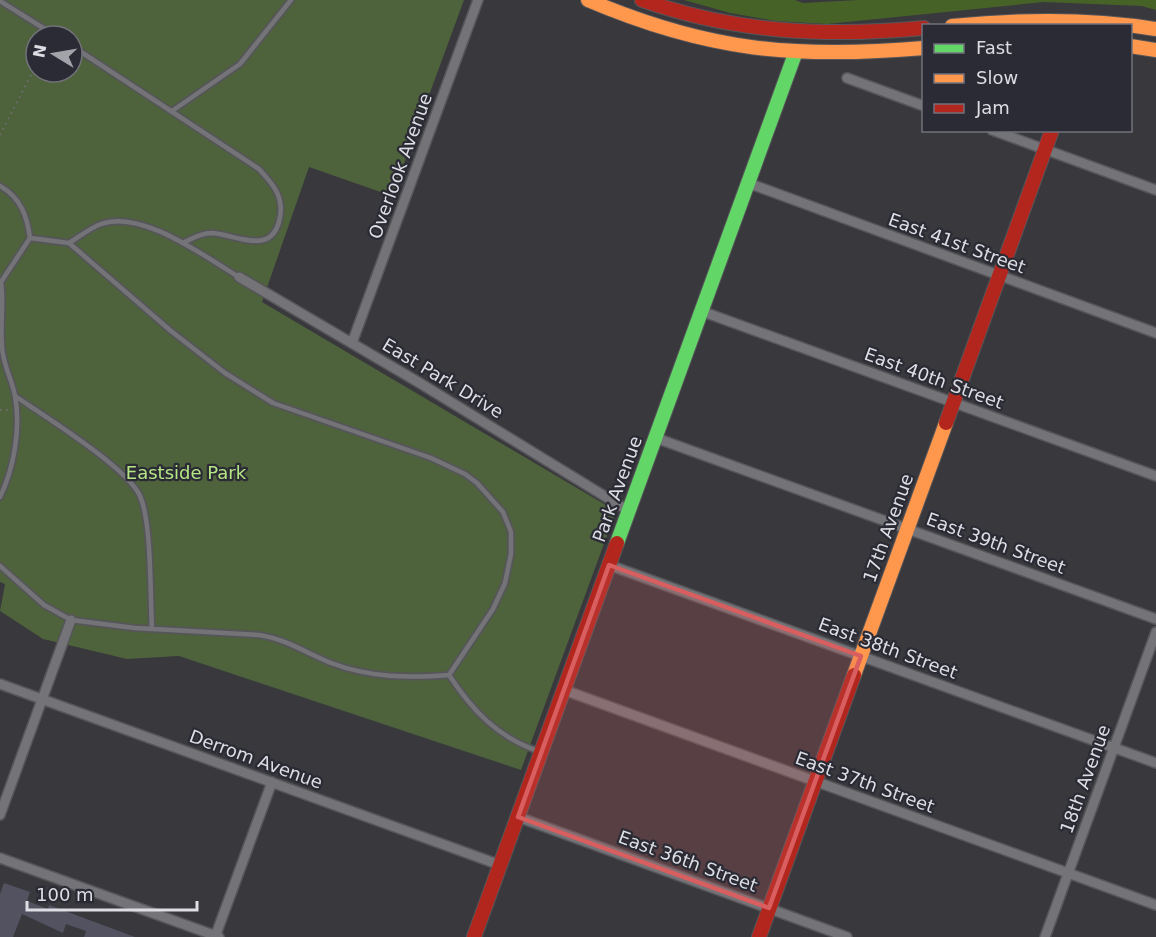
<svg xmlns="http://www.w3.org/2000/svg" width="1156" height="937" viewBox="0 0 1156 937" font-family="'DejaVu Sans',sans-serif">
<rect width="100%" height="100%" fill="#38383d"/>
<!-- green -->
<path fill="#4e623b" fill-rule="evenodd" d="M0 0H464L392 196 309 167 262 302 616 511 521 770 179 656 127 659 43 639 0 611 5 584 0 582ZM36 36H72V72H36Z"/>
<!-- forest -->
<path fill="#476227" d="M684 0H795L803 3 858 0H1156V10L1142 6 1044 2 827 24 776 21 730 13Z"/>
<!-- building -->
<path fill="#525261" d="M4 883 30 892 27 901 48 909 49 905 135 937H84L86 931 66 924 63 933 22 914 13 937H0V894Z"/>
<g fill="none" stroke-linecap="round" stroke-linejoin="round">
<defs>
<path id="lane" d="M0 1 56 36
M72 46 259 169C272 183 284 196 280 217 273 258 236 234 211 233 201 233 193 238 185 242
M172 111 240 64 291 0
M0 186C21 198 27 216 30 238L1 282C4 304 0 325 2 347 3 365 12 379 15 396 21 428 14 468 0 497
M30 238 69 243 171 331 225 373 273 403 431 458 465 474 477 483 503 512 511 532V554L505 583 493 609 449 675
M69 243C79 237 90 228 101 224 142 209 205 257 239 277
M15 396C43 415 128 468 140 496 152 523 150 596 152 629
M0 566 44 605 71 620 135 628 259 635C286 639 306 653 331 663 371 678 408 678 449 675
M449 675C472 710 497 737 538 751"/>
<path id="street" d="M847 78 924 106
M992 130 1156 190
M748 183 1156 333
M239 277 418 382 629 511
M701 311 1156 476
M352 343 478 0
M656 438 1156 619
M609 565 1156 763
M0 684 500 865
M564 690 1156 905
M0 815 71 620
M518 817 847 937
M0 858 219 937
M215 937 272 782
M1045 937 1156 632"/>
<path id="fast" d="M617 543 795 54"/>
<path id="slow" d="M588 0C708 51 795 59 924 48
M952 26C1021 19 1088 18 1156 29
M1130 46 1156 50
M854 675 946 423"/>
<path id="jam" d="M642 0C735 33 827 37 924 28
M946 423 1052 130
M474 937 617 543
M759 937 854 675"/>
</defs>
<!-- lane casing -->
<use href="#lane" stroke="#56565a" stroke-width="8"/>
<!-- street casing -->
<use href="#street" stroke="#56565a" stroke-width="12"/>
<!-- fast casing -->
<use href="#fast" stroke="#56565a" stroke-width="16"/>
<!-- slow casing -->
<use href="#slow" stroke="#56565a" stroke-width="16"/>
<!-- jam casing -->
<use href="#jam" stroke="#56565a" stroke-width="16"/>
<!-- path -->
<path stroke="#6e6e71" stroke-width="2" stroke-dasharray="1.5 4.5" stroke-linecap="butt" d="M0 135 36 65
M0 410H10"/>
<!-- lane -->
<use href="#lane" stroke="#747478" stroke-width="4.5"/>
<!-- street -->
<use href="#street" stroke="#747478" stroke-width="9"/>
<!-- fast -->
<use href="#fast" stroke="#63d668" stroke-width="14"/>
<!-- slow -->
<use href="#slow" stroke="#ff974d" stroke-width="14"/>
<!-- jam -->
<use href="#jam" stroke="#b3261e" stroke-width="14"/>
</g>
<!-- marked area -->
<path fill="#d85e60" fill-opacity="0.2" stroke="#d85e60" stroke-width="4.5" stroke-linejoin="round" d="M609 565 861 656 769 908 518 817Z"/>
<g text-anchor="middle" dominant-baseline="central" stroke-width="4.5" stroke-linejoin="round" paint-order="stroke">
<!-- street labels -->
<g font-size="18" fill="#dddde4" stroke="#2b2b35">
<text transform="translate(400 166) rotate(-70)">Overlook Avenue</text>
<text transform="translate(957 243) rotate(20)">East 41st Street</text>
<text transform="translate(443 378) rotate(31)">East Park Drive</text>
<text transform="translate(934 378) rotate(20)">East 40th Street</text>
<text transform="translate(617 489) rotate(-70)">Park Avenue</text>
<text transform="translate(888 528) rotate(-70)">17th Avenue</text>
<text transform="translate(996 543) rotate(20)">East 39th Street</text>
<text transform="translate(888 648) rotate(20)">East 38th Street</text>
<text transform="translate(256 759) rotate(20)">Derrom Avenue</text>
<text transform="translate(1085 779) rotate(-70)">18th Avenue</text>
<text transform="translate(865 782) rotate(20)">East 37th Street</text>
<text transform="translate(688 861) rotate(20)">East 36th Street</text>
</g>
<!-- park labels -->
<g font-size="18" fill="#b5e584" stroke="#2b2b35">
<text x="186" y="472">Eastside Park</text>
</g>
</g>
<!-- legend -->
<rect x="922" y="24" width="210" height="108" fill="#2b2b35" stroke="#72727b" stroke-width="1.5"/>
<rect x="934" y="44" width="30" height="9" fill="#63d668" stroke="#72727b" stroke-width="1.5"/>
<text x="976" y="54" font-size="18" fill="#dddde4">Fast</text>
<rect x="934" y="74" width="30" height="9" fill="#ff974d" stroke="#72727b" stroke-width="1.5"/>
<text x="976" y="84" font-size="18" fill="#dddde4">Slow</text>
<rect x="934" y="104" width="30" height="9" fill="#b3261e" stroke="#72727b" stroke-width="1.5"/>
<text x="976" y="114" font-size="18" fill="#dddde4">Jam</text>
<!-- north arrow -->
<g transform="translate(54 54) rotate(281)"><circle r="28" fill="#2b2b35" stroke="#72727b" stroke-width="1.5"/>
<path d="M0-4.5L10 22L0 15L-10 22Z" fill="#a3a3aa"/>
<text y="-9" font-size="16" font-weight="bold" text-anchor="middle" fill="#dddde4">N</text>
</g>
<!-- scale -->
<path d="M27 901v9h170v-9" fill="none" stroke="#dddde4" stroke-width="3"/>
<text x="36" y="901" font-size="18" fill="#dddde4" stroke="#2b2b35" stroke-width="4.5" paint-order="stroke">100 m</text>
</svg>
